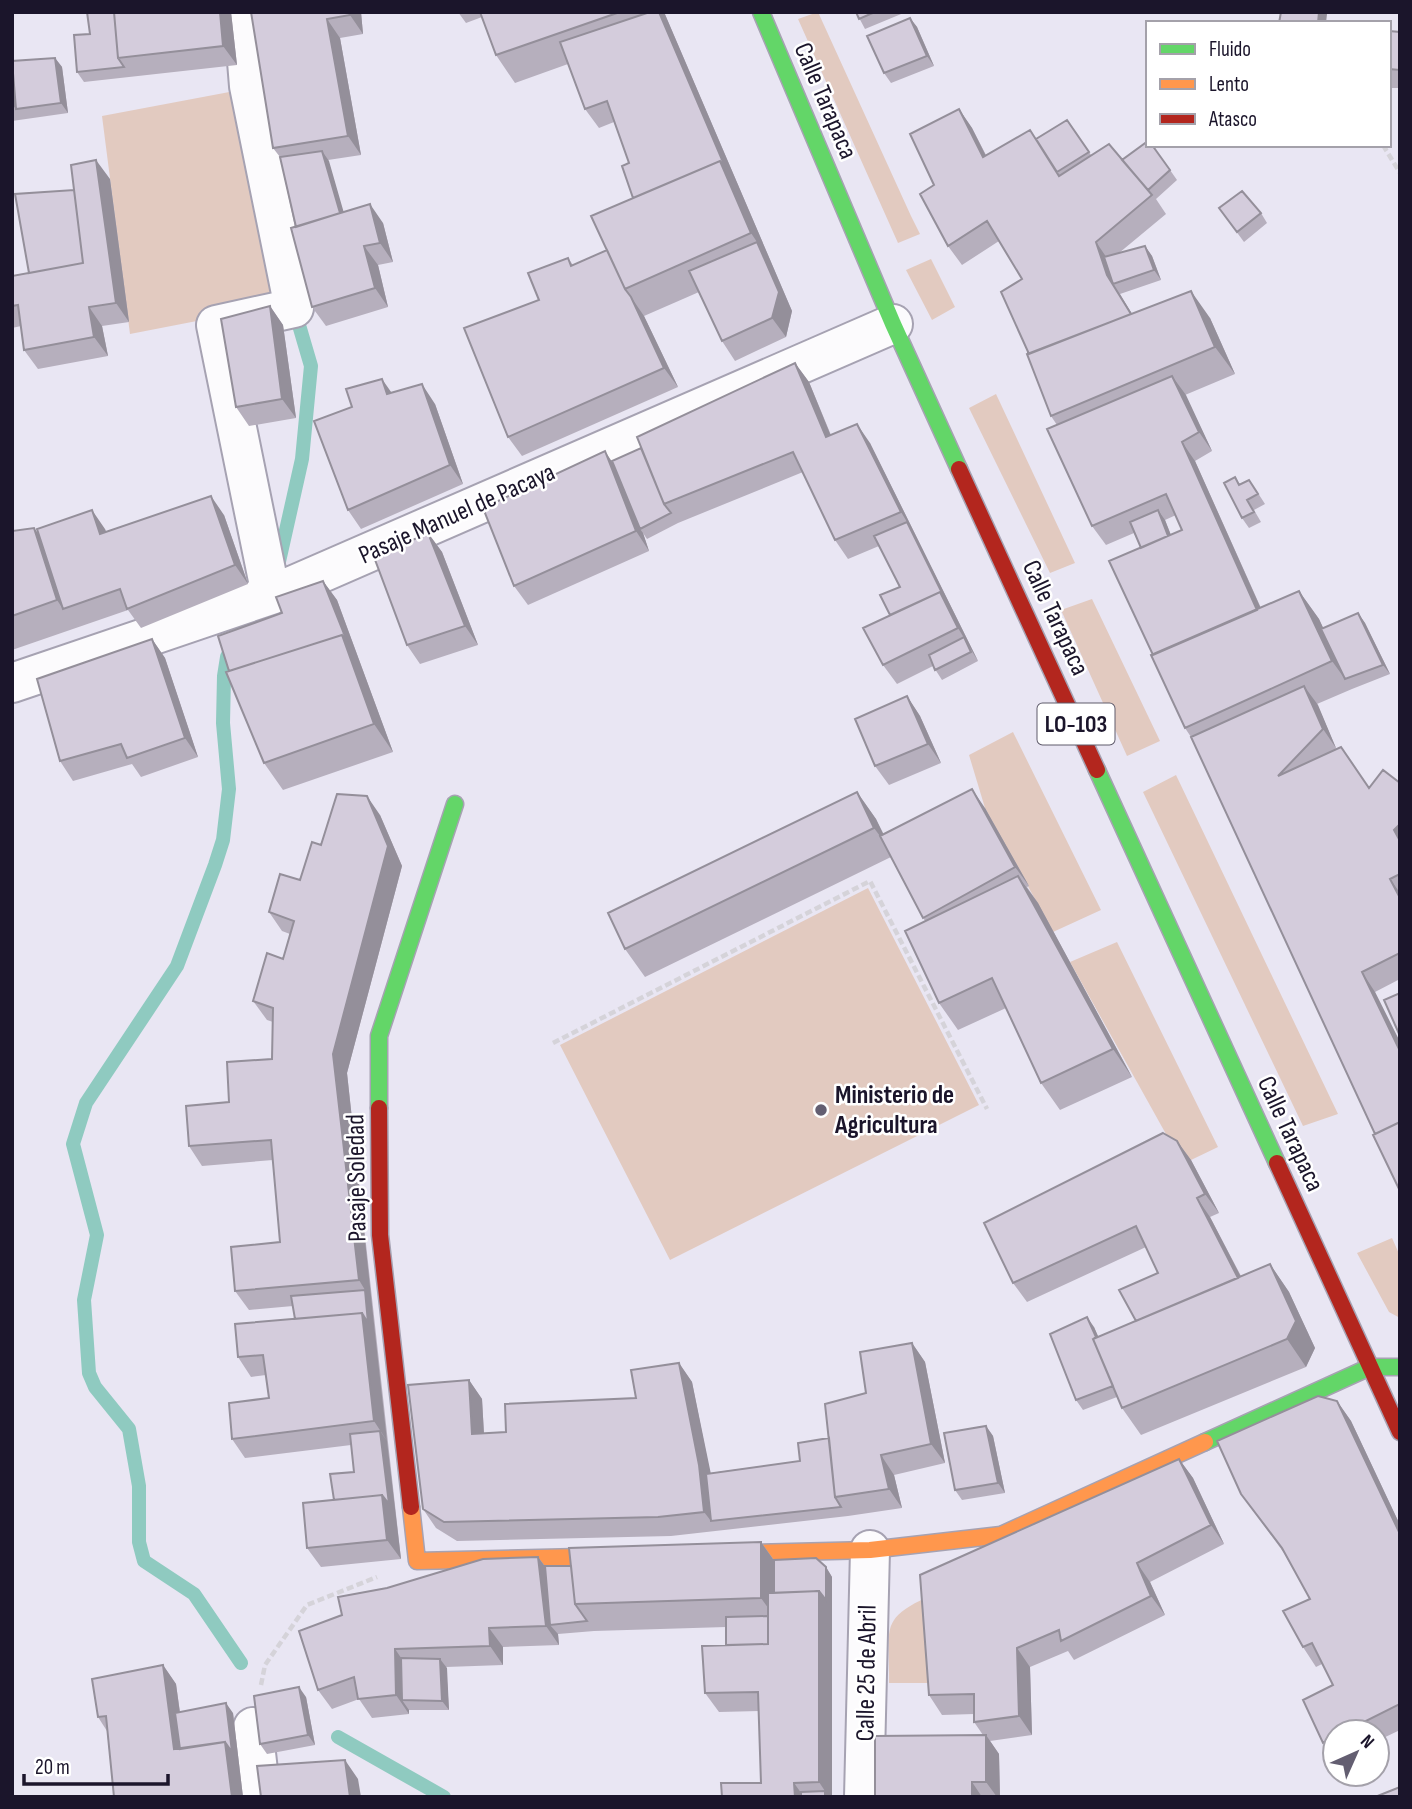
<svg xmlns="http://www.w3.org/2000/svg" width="1412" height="1809" viewBox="0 0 1412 1809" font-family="'Sofia Sans Condensed',sans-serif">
<rect width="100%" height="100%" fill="#e9e6f3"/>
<!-- green -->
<path fill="#e2cac0" d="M818 12 911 216 920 234 898 243 798 19Z
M240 90 279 305 130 334 102 116Z
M931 259 955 307 932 320 906 270Z
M996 394 1075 563 1050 573 969 408Z
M1092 599 1160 741 1127 756 1061 610Z
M1013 732 1101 910 1053 932 985 808 969 755Z
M1176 775 1338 1114 1303 1126 1143 792Z
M868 888 979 1105 670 1260 560 1045Z
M1117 942 1218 1147 1191 1160 1176 1152 1070 962Z
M1392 1238 1400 1256V1318L1389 1312 1357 1253Z
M934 1594 941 1683H889C890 1626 878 1619 934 1594Z"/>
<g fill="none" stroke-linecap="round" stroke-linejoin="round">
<!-- stream -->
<path stroke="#8fcac0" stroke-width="14" d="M278 566 302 459 311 366 294 308
M241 1663 194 1594 144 1561 139 1542V1486L129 1429 95 1387 89 1373 84 1300 97 1235 73 1144 86 1103 177 966 215 865 223 840 229 789 223 723 224 676 227 657 236 639 260 609
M338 1737 444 1797"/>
<defs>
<path id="street" d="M243 12 249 86 294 308 216 325 271 595
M12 683 271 595 893 324
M253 1727 261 1797
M864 1797 870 1550"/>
<path id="fast" d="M761 12 893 324 959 469
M1097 770 1277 1163
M379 1108V1036L455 804
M1205 1442 1370 1367H1400"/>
<path id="slow" d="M411 1507 417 1561 623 1556
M715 1554 870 1550 1001 1535 1205 1442"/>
<path id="jam" d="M959 469 1097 770
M379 1108 380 1235 411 1507
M1277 1163 1400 1432"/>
</defs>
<!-- street casing -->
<use href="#street" stroke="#a6a2b2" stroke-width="42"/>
<!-- fast casing -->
<use href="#fast" stroke="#a6a2b2" stroke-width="19"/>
<!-- slow casing -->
<use href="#slow" stroke="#a6a2b2" stroke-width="19"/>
<!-- jam casing -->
<use href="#jam" stroke="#a6a2b2" stroke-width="19"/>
<!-- path -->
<path stroke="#d5d3d9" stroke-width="4.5" stroke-dasharray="7 3.5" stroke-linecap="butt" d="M1383 145 1400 173
M553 1043 870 881 987 1109
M261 1685 265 1665 307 1605 377 1577"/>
<!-- street -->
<use href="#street" stroke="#fcfbfd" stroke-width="38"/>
<!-- fast -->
<use href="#fast" stroke="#63d668" stroke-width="16"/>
<!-- slow -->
<use href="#slow" stroke="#ff974d" stroke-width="16"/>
<!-- jam -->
<use href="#jam" stroke="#b3261e" stroke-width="16"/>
</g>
<!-- wall -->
<path fill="#b6afbd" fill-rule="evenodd" d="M87 12H231L237 65 84 82 77 72 90 34Z
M251 12H361L363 34 340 38 361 155 328 160 343 212 383 223 393 262 378 265 388 307 326 326 312 307 280 157 273 148Z
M458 12H664L792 311 786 337 735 361 722 341 699 292 644 316 678 387 522 456 508 437 539 300 568 258 573 265 607 250 633 198 629 163 614 122 599 128 585 109 568 64 515 83 496 55 482 17 466 23Z
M856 12H906L865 29Z
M910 18 917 27 934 66 891 83 884 73Z
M1389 31 1400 32V88H1389Z
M55 58 62 67 68 113 12 121V61Z
M959 109 972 128 986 155 1036 139 1067 120 1091 155 1122 160 1170 170 1177 180 1156 199 1166 214 1119 253 1145 246 1152 256 1161 280 1120 294 1132 314 1210 318 1235 374 1185 395 1212 451 1195 461 1261 608 1299 591 1319 619 1323 628 1358 613 1365 623 1390 674 1352 689 1317 704 1336 748 1335 750 1369 788 1400 783V979L1375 992 1400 1042V1191L1375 1134 1191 737 1185 728 1153 655 1141 548 1134 533 1106 545 1092 526 1057 425 1051 416 1029 354 1022 279 999 241 962 265 948 246 934 185ZM1176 515 1182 530 1171 535 1165 520Z
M110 179 129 322 102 326 108 356 38 369 24 350 21 326 12 328V276L29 273 74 190Z
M1219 208 1261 213 1267 223 1244 242Z
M270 306 283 325 296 418 249 426 236 407Z
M795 363 809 382 831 435 870 443 978 661 942 680 933 666 897 684 883 665 890 615 900 587 879 546 848 559 835 540 803 472 678 523 647 539 643 533 649 551 528 605 514 586 612 461 641 448Z
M392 393 435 404 463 484 361 529 348 510Z
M1235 477 1240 485 1256 490 1265 504 1254 510 1261 522 1249 528 1242 518Z
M224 515 248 584 141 628 128 610 12 650V531L34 528 40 536 105 529 106 532Z
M428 533 442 552 478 645 420 664 407 645Z
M323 581 337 600 393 752 283 790 264 763 229 671 282 613Z
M152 639 165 658 198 757 141 777 132 764 73 781 60 761Z
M907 696 920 716 941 763 889 785 875 766Z
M857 792 876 819 883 835 985 808 1029 886 1027 887 1038 903 1132 1077 1060 1110 1041 1083 1006 1008 958 1030 939 1003 925 921 891 857 645 977 625 949Z
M380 815 402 866 347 1073 401 1559 321 1567 307 1548 334 1500 354 1472 351 1445 245 1458 232 1439 269 1398 266 1375 251 1377 238 1357 295 1319 293 1306 249 1310 235 1291 280 1242 273 1160 202 1166 189 1146 229 1102 272 1059 273 1022 267 1020 253 1001 283 959 290 934 282 931 269 912 300 880 321 845Z
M1177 1141 1191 1160 1219 1213 1210 1217 1241 1276 1270 1264 1289 1292 1315 1348 1306 1367 1141 1435 1122 1408 1117 1397 1083 1410 1076 1400 1094 1327 1098 1337 1136 1321 1158 1273 1146 1247 1027 1302 1013 1283Z
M912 1343 925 1362 945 1463 894 1475 902 1508 848 1516 671 1536 457 1541 436 1528 423 1509 469 1380 482 1399 484 1433 506 1432 636 1398 679 1363 692 1382 710 1473 800 1461 829 1438 866 1393Z
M1337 1401 1351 1421 1400 1525V1730L1377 1741V1732H1335V1761L1323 1743 1333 1685 1322 1664 1316 1667 1303 1647 1310 1599 1284 1553 1241 1494Z
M986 1426 993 1436 1005 1493 962 1500 955 1490Z
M1179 1459 1193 1478 1224 1544 1150 1582 1165 1615 1074 1660 1068 1651 1030 1667 1032 1735 990 1741 999 1754 1000 1797H875L983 1735 974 1722V1714L942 1715 929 1695Z
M761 1542 774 1560 826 1567 832 1577V1797H722L761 1783 759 1711 719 1712 705 1693 726 1645V1627L594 1631 558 1634 559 1645 503 1647V1665L446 1667 449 1710H409V1714L372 1718 359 1699 332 1709 318 1690 538 1557 545 1566H571Z
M163 1665 176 1684 180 1712 233 1713 243 1797H114L107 1731 98 1717Z
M306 1697 315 1745 267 1754 260 1744Z"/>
<!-- shaded-wall -->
<path fill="#948f9a" d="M220 12H231L237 65 223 46Z
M349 12H361L363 34 350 15Z
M659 12H664L792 311 786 337 772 318 757 242 751 233 720 161Z
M1319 12H1326L1327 14 1326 23H1318Z
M910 18 917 27 934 66 927 56Z
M327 19 340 38 361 155 348 136Z
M55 58 62 67 68 113 61 103Z
M12 61 16 109 12 104Z
M959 109 972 128 996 176 983 157Z
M322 151 329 161 350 234 343 224Z
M96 160 110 179 129 322 116 303Z
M370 204 383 223 393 262 380 243Z
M1096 242 1109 261 1113 284 1149 341 1136 322 1107 275Z
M364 246 378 265 388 307 375 288Z
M1145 246 1152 256 1161 280 1154 270Z
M1191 291 1210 318 1235 374 1215 347Z
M631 297 644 316 678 387 664 368Z
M270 306 283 325 296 418 282 399Z
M89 307 102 326 108 356 94 337Z
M795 363 809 382 839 456 826 437Z
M1172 376 1186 395 1212 451 1199 432Z
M382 379 396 399 387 394Z
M422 384 435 404 463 484 450 465Z
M857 424 870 443 978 661 958 628 907 522 901 512Z
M1182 442 1195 461 1274 638 1261 619Z
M605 451 618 471 640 529 643 533 649 551 636 531Z
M211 496 224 515 248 584 235 565Z
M92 510 105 529 114 553 100 534Z
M1158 510 1165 520 1179 556 1172 546Z
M34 528 53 555 63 609 57 600Z
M428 533 442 552 478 645 465 626Z
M323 581 337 600 393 752 374 724Z
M1299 591 1319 619 1347 678 1345 679 1332 661Z
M1358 613 1365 623 1390 674 1383 665Z
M152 639 165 658 198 757 185 738Z
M1304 686 1318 705 1336 748 1323 729Z
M907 696 920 716 941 763 928 744Z
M972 789 985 808 1029 886 1015 867Z
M857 792 876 819 894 855 874 828Z
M367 796 380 815 402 866 347 1073 375 1333 368 1323 365 1290 359 1280 333 1054Z
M1400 824V841L1394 830Z
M1018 876 1038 903 1132 1077 1113 1049Z
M1390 879 1400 893V898Z
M1362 972 1375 992 1400 1042V1050Z
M1177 1141 1191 1160 1219 1213 1205 1194Z
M1197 1198 1210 1217 1256 1306 1243 1287Z
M1270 1264 1289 1292 1315 1348 1306 1367 1287 1339Z
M362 1313 375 1333 387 1441 374 1421Z
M1087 1317 1094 1327 1124 1394 1117 1384Z
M912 1343 925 1362 945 1463 931 1444Z
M679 1363 692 1382 713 1484 711 1521 704 1512Z
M469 1380 482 1399 485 1453 472 1434Z
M1337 1401 1351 1421 1400 1525V1534Z
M986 1426 993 1436 1005 1493 998 1483Z
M380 1431 387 1441 401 1559 387 1540 382 1495Z
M881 1455 894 1475 902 1508 889 1489Z
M1179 1459 1193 1478 1224 1544 1211 1525Z
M761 1542 780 1569 774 1616 761 1598Z
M538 1557 552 1576 550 1625 558 1634 559 1645 546 1626Z
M1137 1563 1150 1582 1165 1615 1151 1596Z
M826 1567 832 1577V1797H825V1791L819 1782V1591Z
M489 1628 503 1647V1665L490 1646Z
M1017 1648 1030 1667 1032 1735 1019 1716Z
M395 1649 408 1668 402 1700 409 1710V1714L396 1695Z
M440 1659 447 1668 449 1710 442 1701Z
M163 1665 176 1684 186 1758 174 1749Z
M299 1687 306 1697 315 1745 308 1735Z
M226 1703 233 1713 243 1797H232L225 1742Z
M986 1735 999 1754 1000 1797H997L986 1782Z
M345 1760 358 1779 361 1797H350Z
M972 1782 982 1797H972Z
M794 1783 804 1797H795Z"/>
<!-- building -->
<path fill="#d4ccdc" stroke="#948f9a" stroke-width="2" d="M87 12H114L118 58 124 67 77 72 74 35 90 34Z
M114 12H220L223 46 118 58Z
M251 12H349L350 15 327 19 348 136 273 148Z
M480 12H620L496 55Z
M650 12H659L726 169 720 161 633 198 622 166 629 163 607 101 585 109 560 42Z
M856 12H875L859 19Z
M1281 12H1319L1318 23H1279Z
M910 18 927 56 884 73 867 36Z
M1389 31 1400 32V70L1389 69Z
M55 58 61 103 16 109 12 61Z
M959 109 983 157 1030 130 1059 176 1109 144 1152 195 1096 242 1107 275 1131 314 1029 354 1001 292 1022 279 987 221 948 246 920 194 934 185 910 134Z
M1067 120 1089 152 1057 172 1036 139Z
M1148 141V145H1152L1170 170 1148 190 1122 160Z
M322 151 340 213 296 227 280 157Z
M96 160 116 303 89 307 94 337 24 350 18 305 12 306V276L83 263 71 165Z
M720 161 751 233 625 289 591 216Z
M74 190 83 263 29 273 15 194Z
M1242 191 1261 213 1237 232 1219 208Z
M370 204 380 243 364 246 375 288 312 307 291 228Z
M757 242 779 292 772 318 722 341 689 271Z
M1145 246 1154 270 1113 284 1104 257Z
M607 250 625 289 631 297 664 368 508 437 464 328 539 300 528 273 568 258 571 266Z
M1191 291 1215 347 1051 416 1027 354Z
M270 306 282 399 236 407 221 319Z
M795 363 826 437 857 424 901 512 835 540 793 452 664 504 637 437Z
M1172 376 1199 432 1182 442 1257 610 1153 655 1109 561 1182 530 1166 494 1092 526 1047 429Z
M382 379 387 394 422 384 450 465 348 510 314 421 352 407 346 389Z
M641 448 664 504 671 513 640 529 612 461Z
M605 451 636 531 514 586 483 508Z
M1235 477 1239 485 1249 480 1258 494 1247 500 1254 512 1242 518 1224 483Z
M211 496 235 565 127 609 120 589 63 609 37 529 92 510 100 534Z
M1158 510 1168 536 1141 548 1130 522Z
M907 522 946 601 940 592 890 615 880 595 900 587 874 536Z
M34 528 57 600 12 616V531Z
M428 533 465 626 407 645 374 557Z
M323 581 348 644 342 635 229 671 218 636 282 613 276 597Z
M1299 591 1332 661 1185 728 1151 655Z
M940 592 958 628 883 665 863 628Z
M1358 613 1383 665 1345 679 1321 629Z
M342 635 374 724 264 763 226 672Z
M964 637 971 652 935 670 929 655Z
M152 639 185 738 127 758 121 744 60 761 37 679Z
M1304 686 1323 729 1278 776 1341 747 1369 788 1383 770 1400 783V824L1394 830 1400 841V874L1390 879 1400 898V953L1362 972 1399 1049 1400 1048V1122L1375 1134 1191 737Z
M907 696 928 744 875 766 855 719Z
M972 789 1015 867 923 918 880 836Z
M857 792 874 828 625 949 608 913Z
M337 794 367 796 388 846 333 1054 359 1280 235 1291 231 1247 280 1242 271 1140 189 1146 186 1106 229 1102 227 1062 272 1059 273 1008 253 1001 267 953 283 959 294 921 269 912 280 874 300 880 312 842 321 845Z
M1018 876 1113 1049 1041 1083 992 978 939 1003 905 931Z
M1400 993V1036L1384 1000Z
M1400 1122V1191L1373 1135Z
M1163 1133 1177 1141 1205 1194 1197 1198 1238 1278 1136 1321 1119 1290 1158 1273 1136 1226 1013 1283 984 1223Z
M1270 1264 1296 1321 1287 1339 1122 1408 1093 1339Z
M365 1290 368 1323 362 1313 295 1319 291 1296Z
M362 1313 374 1421 232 1439 229 1403 269 1398 263 1355 238 1357 235 1324Z
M1087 1317 1096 1337 1093 1339 1113 1386 1076 1400 1050 1334Z
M912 1343 931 1444 881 1455 889 1489 835 1497 825 1404 866 1393 860 1352Z
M679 1363 699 1465 704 1512 658 1517 444 1522 423 1509 408 1385 469 1380 472 1434 506 1432 505 1404 636 1398 631 1370Z
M1318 1396 1337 1401 1400 1534V1704L1344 1732H1335V1737L1323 1743 1303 1700 1333 1685 1312 1643 1303 1647 1283 1611 1310 1599 1282 1548 1241 1494 1217 1441Z
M986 1426 998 1483 955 1490 944 1433Z
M380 1431 389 1504 382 1495 334 1500 330 1474 354 1472 350 1434Z
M829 1438 835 1497 841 1507 711 1521 706 1474 800 1461 798 1443Z
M1179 1459 1211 1525 1137 1563 1151 1596 1061 1641 1059 1630 1017 1648 1019 1716 974 1722V1694L929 1695 920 1575Z
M382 1495 387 1540 307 1548 303 1503Z
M761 1542V1598L575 1604 569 1548Z
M538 1557 546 1626 489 1628 490 1646 395 1649 396 1695 358 1699 354 1677 318 1690 299 1631 342 1615 338 1597 387 1588 483 1559Z
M816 1558 826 1567V1600L819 1591 774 1593V1560Z
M545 1566H571L575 1604 587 1621 550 1625Z
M819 1591V1782L794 1783 795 1797H722L721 1783H761L758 1692 705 1693 702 1646 768 1644V1593Z
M768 1616V1644L726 1645V1617Z
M401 1658 440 1659 442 1701 402 1700Z
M163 1665 174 1749 225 1742 232 1797H114L106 1716 98 1717 92 1679Z
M299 1687 308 1735 260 1744 254 1696Z
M226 1703 232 1752 225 1742 180 1749 175 1713Z
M986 1735V1782H972V1797H875V1736Z
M345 1760 350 1797H261L257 1766Z
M1400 1787V1797H1375Z
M825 1791V1797H801V1792Z"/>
<!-- markers -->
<circle fill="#635e71" stroke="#fff" stroke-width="2.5" cx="821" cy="1110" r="7"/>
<g text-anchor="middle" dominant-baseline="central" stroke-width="5" stroke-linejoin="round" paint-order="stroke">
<!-- shield labels -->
<rect fill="#fff" stroke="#5f5b6b" stroke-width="2" x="1037.5" y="703.5" width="77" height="41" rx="5"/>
<g font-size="24" font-weight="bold" fill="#1b152b">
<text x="1076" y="724">LO-103</text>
</g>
<!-- street labels -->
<g font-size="26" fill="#1b152b" stroke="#fff">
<text transform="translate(825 101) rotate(67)">Calle Tarapaca</text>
<text transform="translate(457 514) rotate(-24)">Pasaje Manuel de Pacaya</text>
<text transform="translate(1055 618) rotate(65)">Calle Tarapaca</text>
<text transform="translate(1290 1134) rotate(65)">Calle Tarapaca</text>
<text transform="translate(357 1178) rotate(-91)">Pasaje Soledad</text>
<text transform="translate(867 1673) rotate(-89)">Calle 25 de Abril</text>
</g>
<!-- poi labels -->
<g font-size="26" font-weight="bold" fill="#1b152b" stroke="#fff" text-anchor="start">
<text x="835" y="1095">Ministerio de<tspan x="835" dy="30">Agricultura</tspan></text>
</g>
</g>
<!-- border -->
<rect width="1412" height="1809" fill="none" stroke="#1b152b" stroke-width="28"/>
<!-- legend -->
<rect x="1146" y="21" width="245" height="126" fill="#ffffff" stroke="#a4a1aa" stroke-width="2"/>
<rect x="1160" y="44" width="35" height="10" fill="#63d668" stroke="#a4a1aa" stroke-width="2"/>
<text x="1209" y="56" font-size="21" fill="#1b152b">Fluido</text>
<rect x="1160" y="79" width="35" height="10" fill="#ff974d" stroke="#a4a1aa" stroke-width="2"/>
<text x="1209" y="91" font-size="21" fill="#1b152b">Lento</text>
<rect x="1160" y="114" width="35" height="10" fill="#b3261e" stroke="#a4a1aa" stroke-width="2"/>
<text x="1209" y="126" font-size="21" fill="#1b152b">Atasco</text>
<!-- north arrow -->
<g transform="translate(1356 1753) rotate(45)"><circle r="33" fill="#ffffff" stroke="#a4a1aa" stroke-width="2"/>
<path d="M0-5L12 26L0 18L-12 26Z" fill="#635e71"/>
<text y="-10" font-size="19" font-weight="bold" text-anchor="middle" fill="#1b152b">N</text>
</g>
<!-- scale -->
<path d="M24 1774v10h144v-10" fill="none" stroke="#1b152b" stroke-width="3.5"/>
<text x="35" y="1774" font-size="21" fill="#1b152b" stroke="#ffffff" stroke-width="5" paint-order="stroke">20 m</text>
</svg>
